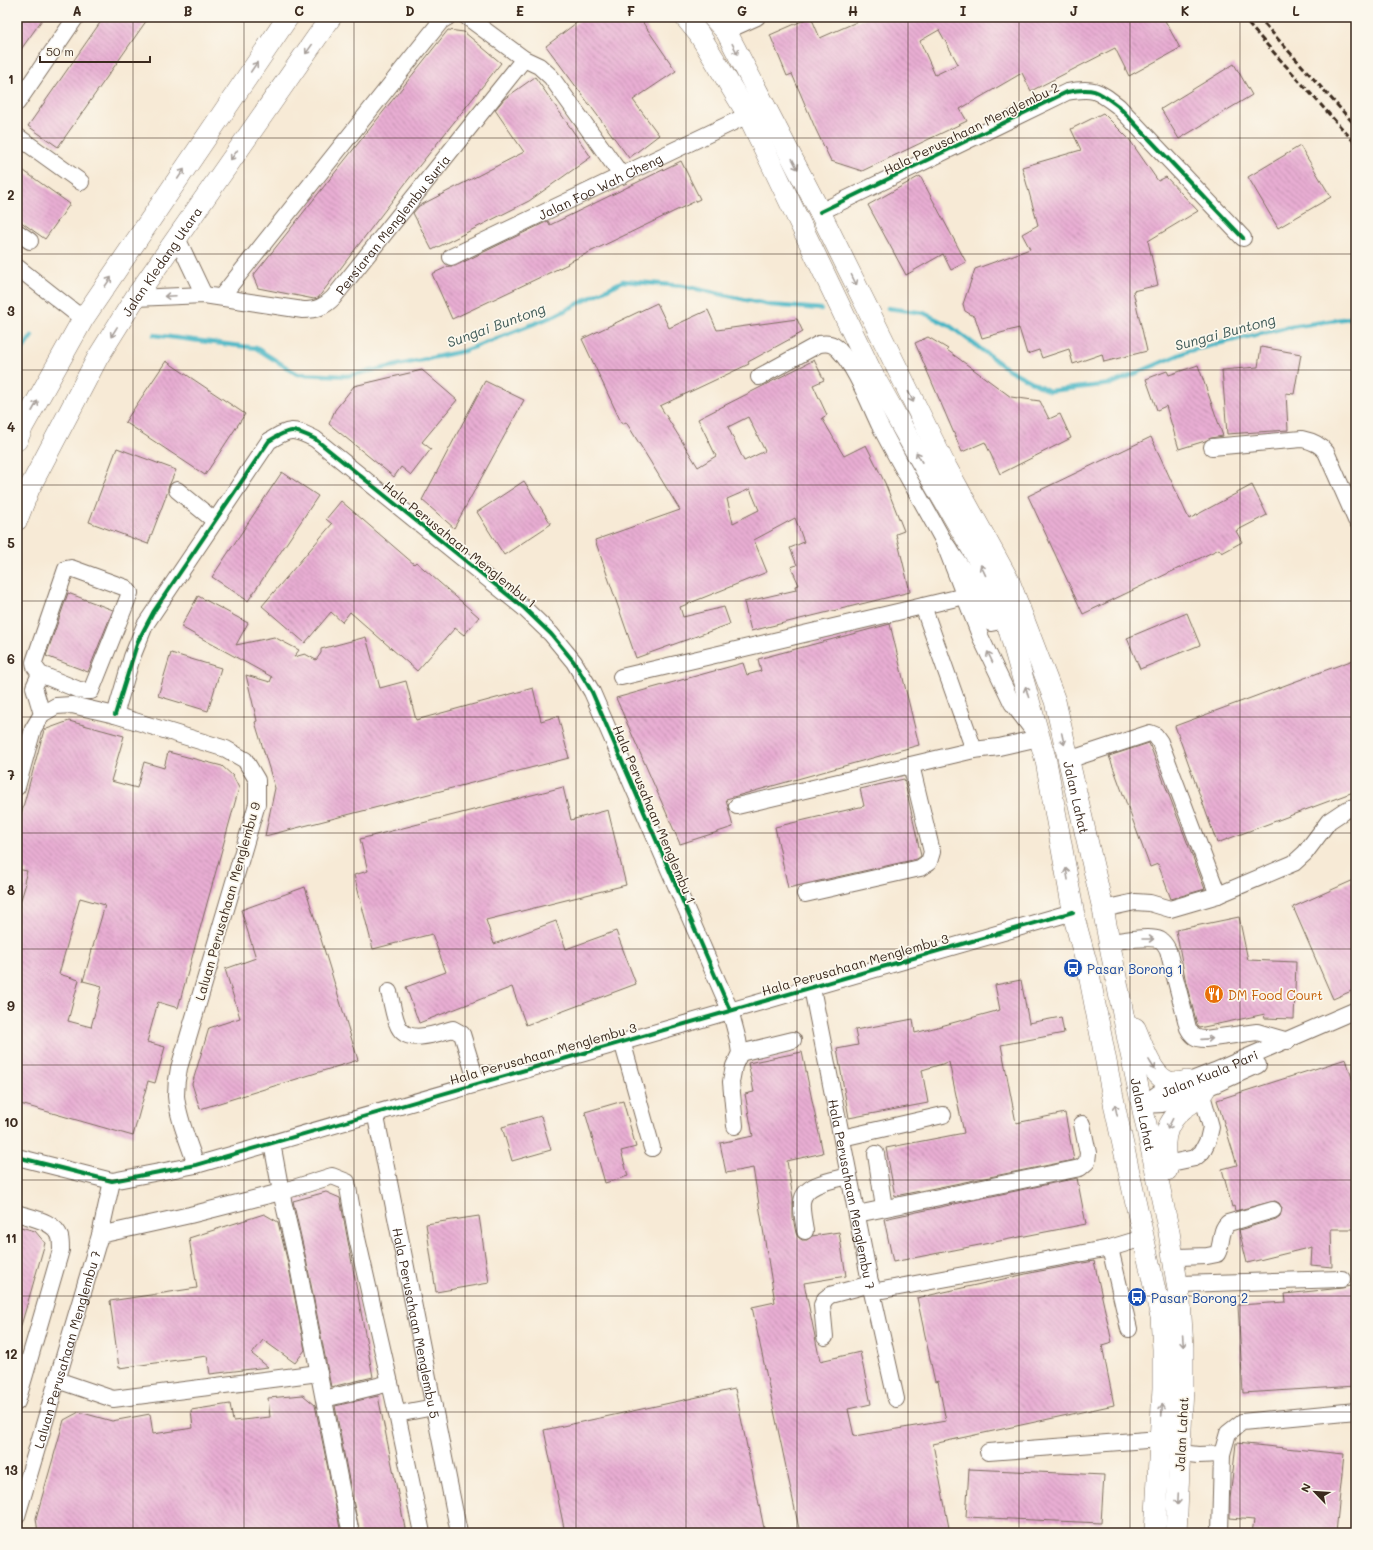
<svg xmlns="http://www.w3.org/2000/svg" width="1373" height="1550" viewBox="0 0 1373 1550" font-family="Mali,sans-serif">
<defs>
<pattern id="building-back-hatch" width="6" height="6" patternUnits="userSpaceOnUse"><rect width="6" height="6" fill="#e8add3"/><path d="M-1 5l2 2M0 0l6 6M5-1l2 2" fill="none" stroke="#bd8dab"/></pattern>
</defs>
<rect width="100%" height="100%" fill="#fbf7ec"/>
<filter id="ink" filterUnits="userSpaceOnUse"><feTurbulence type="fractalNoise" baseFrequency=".025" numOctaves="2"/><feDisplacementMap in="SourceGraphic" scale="8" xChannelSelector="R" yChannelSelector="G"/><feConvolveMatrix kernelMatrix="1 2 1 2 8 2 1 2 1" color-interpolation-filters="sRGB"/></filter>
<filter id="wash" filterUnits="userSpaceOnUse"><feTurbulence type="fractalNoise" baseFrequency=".012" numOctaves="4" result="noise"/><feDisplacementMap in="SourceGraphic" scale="16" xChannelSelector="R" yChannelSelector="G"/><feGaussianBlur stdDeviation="0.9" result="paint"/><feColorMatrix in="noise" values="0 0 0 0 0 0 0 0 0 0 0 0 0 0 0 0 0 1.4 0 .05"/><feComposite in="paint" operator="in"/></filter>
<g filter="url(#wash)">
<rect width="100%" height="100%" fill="#f7ead6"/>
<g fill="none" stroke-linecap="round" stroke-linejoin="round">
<!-- stream -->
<path stroke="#49b6c5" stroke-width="4.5" d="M888 308 924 313 950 326 1006 368 1049 391 1111 384 1188 351 1284 328 1356 317
M154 335 256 348 297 374 347 376 464 351 554 316 623 281 683 286 770 305 821 309
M17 357 32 336"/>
</g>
<g id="blocks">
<!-- building -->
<path fill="url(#building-back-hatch)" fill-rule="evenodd" d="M17 17H44L17 55Z
M104 17H149L58 147 28 126Z
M584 17H639L676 71 633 100 659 135 629 158 546 46Z
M811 17 820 38 868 17H1163L1180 48 1129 76 1115 48 1031 91 1022 73 960 109 967 121 862 171 831 161 816 130 792 74 787 76 770 35ZM939 30 958 64 935 75 920 41Z
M448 30 464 32 501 63 408 180 318 298 314 299 258 288 253 276Z
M1234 64 1252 95 1179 139 1161 109Z
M535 77 591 157 529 201 432 250 413 213 419 206 524 152 495 110 504 99Z
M1103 113 1129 139 1158 181 1166 177 1198 211 1148 241 1158 285 1133 291 1147 351 1104 362 1102 354 1073 364 1069 349 1042 358 1039 350 1027 354 1019 328 982 338 975 317 965 311 963 304 975 269 1030 249 1022 234 1038 225 1022 167 1081 150 1071 129Z
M1300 146 1331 197 1278 228 1248 177Z
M681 161 700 199 567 263 568 264 452 319 432 274 449 266H455L548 221 550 225Z
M17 166 70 204 45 239 17 219Z
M920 176 966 262 951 270 943 254 906 275 868 205Z
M657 303 669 328 708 310 717 330 797 319 803 332 748 362 749 364 660 406 698 467 716 456 698 419 814 360 824 380 813 385 827 415 822 418 841 451 844 456 866 445 885 483 904 531 896 534 910 592 751 631 744 602 796 590 795 586 799 585 791 567 797 565 790 548 804 542 795 518 754 540 767 572 680 607 683 617 724 607 730 624 636 658 595 540 680 510 626 422 622 424 582 339ZM748 417 765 451 744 461 728 427ZM750 489 759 510 733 523 727 499Z
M928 337 948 349 947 350 1011 397 1040 401 1049 419 1060 414 1071 438 1000 474 985 442 962 452 915 343Z
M1261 347 1301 354 1294 394 1286 393 1288 430 1227 434 1222 370 1258 367Z
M166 361 245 414 205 475 125 422Z
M1198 365 1223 436 1211 438 1205 441 1179 449 1166 406 1157 410 1146 379 1167 371 1169 375Z
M422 370 457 400 422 442 431 449 411 475 401 467 394 477 329 424 335 410 354 386Z
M485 381 524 400 454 528 422 500Z
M1151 437 1189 519 1252 485 1267 515 1236 531 1242 542 1222 553 1219 549 1083 614 1028 496Z
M117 448 176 470 168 488V491L148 544 89 522Z
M282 472 318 496 248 601 212 577Z
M524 481 551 524 504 555 477 512Z
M341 501 414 564 416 562 479 617 464 635 455 628 417 671 350 612 342 622 331 612 305 643 262 606 332 524 326 519Z
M68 593 113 610 88 672 46 656Z
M198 596 248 623 236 645 274 637 299 650 294 657 305 654 316 660 321 653V649L366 637 380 688 406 681 416 720 533 688 541 721 558 716 569 758 265 836 275 788 255 722 257 721 246 675 270 682 272 677 181 627Z
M1187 613 1200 645 1140 669 1127 638Z
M890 624 919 745 726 799 733 827 680 844 616 698 743 663 747 675 761 671 758 659Z
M171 653 221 668 208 711 158 696Z
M1356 659V791L1217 843 1175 726Z
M69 721 124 736 111 781 137 788 144 762 164 768 168 752 222 766 233 776 239 788 178 1008 158 1002 147 1042 165 1047 155 1083 148 1081 133 1136 17 1103V913L26 883 24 882 27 871 17 869V829L44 730ZM80 898 105 905 83 981 102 986 91 1027 68 1021 79 980 59 974Z
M1149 743 1205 889 1171 899 1158 864 1150 867 1109 756Z
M904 779 921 856 917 859 788 888 775 827 864 806 860 789Z
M563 787 571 820 608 810 626 885 486 920 494 944 556 921 566 949 616 931 636 984 526 1025 512 987 419 1023 406 987 446 972 432 934 373 949 354 875 368 871 360 839Z
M1356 879V989L1333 999 1293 907Z
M305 887 358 1060 200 1109 192 1084 209 1028 240 1018 225 969 256 958 241 910Z
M1239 917 1248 960 1296 962 1294 1019 1264 1018 1265 1014 1199 1028 1197 1024 1186 983 1176 930Z
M1021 980 1029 1023 1061 1017 1064 1033 1001 1045 1016 1123 1065 1113 1074 1160 895 1196 886 1148 964 1133 949 1062 922 1070 928 1103 849 1118 837 1049 858 1045 855 1030 913 1019 915 1033 1000 1010 995 985Z
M802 1052 823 1153 787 1161 793 1198V1218L796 1233 798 1237 802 1240H807L812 1236 839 1232 846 1276 804 1283 820 1361 860 1352 871 1404 848 1409 854 1436 946 1421 938 1381 935 1382 917 1298 1035 1272 1094 1261 1112 1342 1102 1345 1114 1405 933 1444 950 1533H800L752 1307 775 1302 753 1168 726 1173 720 1143 753 1136 745 1094 754 1092 748 1063Z
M1346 1059 1356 1091V1229H1331L1332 1267 1311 1265 1312 1247 1247 1263 1239 1230 1276 1219 1280 1216 1282 1208 1279 1203 1275 1201 1235 1211 1234 1206 1232 1207 1222 1169 1237 1165 1217 1100Z
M623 1101 636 1147 621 1151 628 1176 605 1183 585 1112Z
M541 1116 551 1150 512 1161 502 1127Z
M1077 1178 1086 1224 893 1262 884 1219Z
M326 1192 340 1198 373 1377 331 1387 306 1259 293 1201Z
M264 1214 278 1222 288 1263 305 1350 295 1363 263 1340 252 1354 268 1367 210 1374 207 1356 119 1368 110 1301 197 1288 189 1238Z
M479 1216 489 1283 436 1292 426 1224Z
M17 1226 35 1231 45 1243 20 1329 17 1328Z
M1356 1285V1386L1243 1393 1238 1305 1286 1302 1285 1294 1342 1288Z
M735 1389 765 1533H565L544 1430Z
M303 1395 315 1405 341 1533H38L36 1518 64 1420 79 1412 112 1421 150 1414 153 1434 193 1428 191 1410 230 1404 233 1421 270 1417 268 1398Z
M378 1396 406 1533H360L352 1496 335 1406Z
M1236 1443 1344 1454 1336 1533H1252L1254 1520 1230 1518V1499Z
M969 1469 1104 1475 1101 1523 966 1517Z"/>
</g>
</g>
<g filter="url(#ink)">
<use href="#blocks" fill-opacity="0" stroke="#7d6d5e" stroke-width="1"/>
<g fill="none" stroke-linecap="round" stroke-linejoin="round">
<defs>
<g id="minor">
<path d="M467 17 524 59 539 66 551 77 622 176"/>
<path d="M726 31 757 17"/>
<path d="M17 103 76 17"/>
<path d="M17 136 81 182"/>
<path d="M820 212 1067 92C1093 87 1097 90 1118 106L1243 238"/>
<path d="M17 232 30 241"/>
<path d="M177 238 204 295"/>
<path id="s1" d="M451 257 748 115"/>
<path d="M17 267 83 319"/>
<path d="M221 297 441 21 448 17"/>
<path id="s2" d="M135 298 204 295 303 310C316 310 324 307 333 298L524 59"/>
<path d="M759 377 819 344C827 343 832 343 838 349 856 368 868 401 879 424 899 463 922 501 943 540"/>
<path d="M1212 447 1302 439C1312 441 1320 444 1326 452L1356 520"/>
<path d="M177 490 215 521"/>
<path d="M71 568 126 588 130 593 91 691H85L79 690 40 674 35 667 34 662 66 569Z"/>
<path d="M965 596 923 606 974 750 999 747 1039 738 1012 703 981 638 943 540 969 578 987 619 991 623 996 622 998 617 999 605"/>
<path d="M40 674 34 687 42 714"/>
<path d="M621 677 923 606"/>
<path d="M115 715 132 657 145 625 269 441C290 428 293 428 315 439L524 608 551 634 574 662 592 692 730 1010 738 1040 740 1053 734 1066 731 1082 735 1126"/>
<path d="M1068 760 1150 733 1155 735 1160 742 1218 895"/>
<path d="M17 787 33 729 42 714 56 706 72 705 115 715 226 749 245 760 257 780V804L179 1068C177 1077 176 1086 176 1096 178 1119 189 1143 196 1165"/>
<path d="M737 806 974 750"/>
<path d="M805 894 920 868 929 862 932 852 911 765"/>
<path d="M1103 909 1135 902 1150 903 1170 909 1218 895 1294 863 1305 853 1329 821 1344 811 1356 806"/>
<path d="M1109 942C1121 941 1149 935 1160 940 1164 942 1166 946 1168 950L1188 1028C1192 1036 1196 1039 1205 1039L1257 1032 1288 1041"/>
<path id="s3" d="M812 988 872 1292 896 1399"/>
<path d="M389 992C392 1002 394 1021 400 1029 410 1044 438 1033 453 1029L462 1034 477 1083"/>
<path d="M622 1041 652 1148"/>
<path d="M740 1053 793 1040"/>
<path id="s4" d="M1143 1105 1159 1093 1215 1071 1356 1010"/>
<path d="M1143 1105 1162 1104 1216 1084 1258 1065"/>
<path id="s5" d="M375 1112 459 1533"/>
<path d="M842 1138 943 1115"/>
<path d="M272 1143 281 1192 297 1261 343 1498 351 1533"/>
<path d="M876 1154 884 1208"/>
<path d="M17 1157 112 1181 196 1165 1073 912"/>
<path d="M1166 1164 1195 1158 1202 1152 1208 1140 1211 1127 1202 1095"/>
<path d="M17 1213C31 1218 55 1221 60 1237 61 1241 61 1246 61 1250L17 1402"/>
<path d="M857 1214 1080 1168 1087 1162 1088 1153 1082 1124"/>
<path d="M805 1231C804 1222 801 1211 802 1202 804 1183 834 1180 849 1176"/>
<path d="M100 1235 190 1215 281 1192 332 1176 347 1182 357 1238 397 1414 422 1533"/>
<path d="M1110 1248 1129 1329"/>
<path d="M1179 1257 1207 1256 1217 1254C1223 1244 1219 1231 1228 1223L1273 1210"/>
<path d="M1180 1284 1342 1279"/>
<path d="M872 1292 1110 1248 1143 1238"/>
<path d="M825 1337 822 1305 825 1299 830 1295 871 1284"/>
<path d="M57 1380 113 1399 319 1373"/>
<path d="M324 1399 390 1383"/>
<path d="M397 1414 434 1407"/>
<path d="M988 1452 1160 1439"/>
<path d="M1180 1453 1198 1455 1222 1454 1228 1433 1242 1422 1356 1411"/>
<path id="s6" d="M17 1516 100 1235 112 1181"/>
<path d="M1220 1533 1222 1454"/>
</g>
<g id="major">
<path d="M685 17 699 34 748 115 872 373 928 473 977 557 1008 626 1046 761 1075 921 1088 969 1116 1113 1160 1313"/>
<path id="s7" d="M713 17 726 31 820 212 944 463 1009 581 1055 701 1103 909 1128 1040 1169 1232 1180 1302 1183 1347V1387L1176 1533"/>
<path d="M17 440 23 426 83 319 288 17"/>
<path id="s8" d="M17 520 29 489 98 357 135 298 331 17"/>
<path d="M1135 1028C1142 1043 1150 1072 1165 1080 1172 1084 1179 1083 1186 1081"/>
<path d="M1167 1170C1163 1145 1162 1125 1184 1108 1193 1102 1201 1097 1206 1087"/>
<path d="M1155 1533 1163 1388V1349L1160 1299"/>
</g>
</defs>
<!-- minor casing -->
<use href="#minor" stroke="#7d6d5e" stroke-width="18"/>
<!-- major casing -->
<use href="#major" stroke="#7d6d5e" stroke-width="22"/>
<!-- minor -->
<use href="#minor" stroke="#fff" stroke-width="16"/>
<!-- major -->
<use href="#major" stroke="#fff" stroke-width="21"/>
<!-- rail -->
<path stroke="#3b2a1e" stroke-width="3" stroke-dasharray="6 3" stroke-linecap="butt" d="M1242 17 1356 144
M1258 17 1356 126"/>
<defs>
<path id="cycleway" d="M820 212 1067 92C1093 87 1097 90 1118 106L1243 238
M115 715 138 641 154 611 269 441C290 428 293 428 315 439L524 608 551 634 574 662 592 692 730 1010
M17 1157 112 1181 196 1165 1073 912"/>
</defs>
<!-- cycleway casing -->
<use href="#cycleway" stroke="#fbf7ec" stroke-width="6"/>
<!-- cycleway -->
<use href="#cycleway" stroke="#00873e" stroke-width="4"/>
</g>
<!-- one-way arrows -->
<defs><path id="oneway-shaft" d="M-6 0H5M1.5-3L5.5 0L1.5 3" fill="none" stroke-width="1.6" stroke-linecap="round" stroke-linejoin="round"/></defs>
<g stroke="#a79f9a">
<use href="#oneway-shaft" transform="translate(309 49) rotate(125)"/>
<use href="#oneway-shaft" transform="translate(735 49) rotate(62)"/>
<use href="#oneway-shaft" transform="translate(254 67) rotate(-56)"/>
<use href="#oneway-shaft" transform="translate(234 155) rotate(125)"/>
<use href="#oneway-shaft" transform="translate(795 164) rotate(62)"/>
<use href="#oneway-shaft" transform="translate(181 174) rotate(-56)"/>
<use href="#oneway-shaft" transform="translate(854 280) rotate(64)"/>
<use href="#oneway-shaft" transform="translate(108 282) rotate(-56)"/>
<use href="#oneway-shaft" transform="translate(170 296) rotate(177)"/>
<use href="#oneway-shaft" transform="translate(114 332) rotate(122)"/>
<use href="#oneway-shaft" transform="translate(911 397) rotate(64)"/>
<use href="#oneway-shaft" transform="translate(35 406) rotate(-61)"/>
<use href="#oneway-shaft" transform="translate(919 457) rotate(-119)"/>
<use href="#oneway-shaft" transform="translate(983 570) rotate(-115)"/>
<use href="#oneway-shaft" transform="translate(990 657) rotate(-115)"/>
<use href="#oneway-shaft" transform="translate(1027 692) rotate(-106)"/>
<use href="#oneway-shaft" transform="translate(1063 739) rotate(77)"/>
<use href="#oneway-shaft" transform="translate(1067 874) rotate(-100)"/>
<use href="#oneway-shaft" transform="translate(1148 939)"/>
<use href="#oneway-shaft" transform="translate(1207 1039) rotate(-4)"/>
<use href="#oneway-shaft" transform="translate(1152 1065) rotate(59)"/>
<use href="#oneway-shaft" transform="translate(1116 1110) rotate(-102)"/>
<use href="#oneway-shaft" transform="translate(1170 1124) rotate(117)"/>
<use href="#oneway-shaft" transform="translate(1183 1341) rotate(86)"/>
<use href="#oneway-shaft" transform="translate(1162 1410) rotate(-87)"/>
<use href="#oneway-shaft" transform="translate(1178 1499) rotate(93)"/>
</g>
</g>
<!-- grid -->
<path fill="none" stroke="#3b2a1e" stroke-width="1" stroke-opacity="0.55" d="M133 17V1533M244 17V1533M354 17V1533M465 17V1533M576 17V1533M686 17V1533M797 17V1533M908 17V1533M1019 17V1533M1130 17V1533M1240 17V1533M17 138H1356M17 254H1356M17 370H1356M17 485H1356M17 601H1356M17 717H1356M17 833H1356M17 949H1356M17 1065H1356M17 1180H1356M17 1296H1356M17 1412H1356"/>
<!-- icons -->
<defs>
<symbol id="bus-disc" viewBox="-11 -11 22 22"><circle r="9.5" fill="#1a4fb4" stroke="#fbf7ec"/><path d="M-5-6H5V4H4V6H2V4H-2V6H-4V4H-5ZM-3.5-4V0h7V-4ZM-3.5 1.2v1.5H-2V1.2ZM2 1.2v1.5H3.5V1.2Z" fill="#fff"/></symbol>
<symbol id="restaurant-disc" viewBox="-11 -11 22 22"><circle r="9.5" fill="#e8710a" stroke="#fbf7ec"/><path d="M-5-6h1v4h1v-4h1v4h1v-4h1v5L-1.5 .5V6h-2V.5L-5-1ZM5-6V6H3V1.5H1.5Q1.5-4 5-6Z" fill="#fff"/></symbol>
</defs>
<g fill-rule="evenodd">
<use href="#bus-disc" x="1062" y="957" width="22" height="22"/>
<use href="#restaurant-disc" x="1203" y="983" width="22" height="22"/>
<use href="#bus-disc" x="1126" y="1286" width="22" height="22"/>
</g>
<g text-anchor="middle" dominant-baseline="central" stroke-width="3.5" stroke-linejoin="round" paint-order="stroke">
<!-- street labels -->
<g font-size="13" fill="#3b2a1e" stroke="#fbf7ec">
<text transform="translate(971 128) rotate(-26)">Hala Perusahaan Menglembu 2</text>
<text stroke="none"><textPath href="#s1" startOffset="165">Jalan Foo Wah Cheng</textPath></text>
<text stroke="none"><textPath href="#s2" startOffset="297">Persiaran Menglembu Suria</textPath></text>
<text stroke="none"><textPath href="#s8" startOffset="297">Jalan Kledang Utara</textPath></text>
<text transform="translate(460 544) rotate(39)">Hala Perusahaan Menglembu 1</text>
<text stroke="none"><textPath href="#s7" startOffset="865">Jalan Lahat</textPath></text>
<text transform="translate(655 814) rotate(67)">Hala Perusahaan Menglembu 1</text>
<text transform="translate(227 901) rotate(-74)">Laluan Perusahaan Menglembu 9</text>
<text transform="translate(855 964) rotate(-16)">Hala Perusahaan Menglembu 3</text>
<text transform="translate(543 1053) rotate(-16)">Hala Perusahaan Menglembu 3</text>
<text stroke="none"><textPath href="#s4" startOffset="74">Jalan Kuala Pari</textPath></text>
<text stroke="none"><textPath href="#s7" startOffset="1189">Jalan Lahat</textPath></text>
<text stroke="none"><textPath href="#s3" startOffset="210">Hala Perusahaan Menglembu 7</textPath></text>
<text stroke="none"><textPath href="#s5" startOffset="215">Hala Perusahaan Menglembu 5</textPath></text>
<text stroke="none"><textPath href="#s6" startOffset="174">Laluan Perusahaan Menglembu 7</textPath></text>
<text transform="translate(1181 1434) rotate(-87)">Jalan Lahat</text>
</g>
<!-- transit labels -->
<g font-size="13" fill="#164399" stroke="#fbf7ec" text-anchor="start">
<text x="1087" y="968">Pasar Borong 1</text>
<text x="1151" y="1297">Pasar Borong 2</text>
</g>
<!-- food labels -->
<g font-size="13" fill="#c56008" stroke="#fbf7ec" text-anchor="start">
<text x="1228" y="994">DM Food Court</text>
</g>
<!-- water labels -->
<g font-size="14" font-style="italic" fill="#405b58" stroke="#fbf7ec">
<text transform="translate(496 325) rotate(-20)">Sungai Buntong</text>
<text transform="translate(1225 332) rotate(-15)">Sungai Buntong</text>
</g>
</g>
<!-- margin -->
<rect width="1373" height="1550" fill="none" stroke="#fbf7ec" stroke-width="44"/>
<!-- north arrow -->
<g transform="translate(1315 1492) rotate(295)" stroke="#fbf7ec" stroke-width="3" paint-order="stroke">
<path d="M0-3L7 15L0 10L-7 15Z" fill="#3b2a1e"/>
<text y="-6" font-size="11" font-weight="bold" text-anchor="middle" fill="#3b2a1e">N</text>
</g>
<!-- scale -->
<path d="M40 56v6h110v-6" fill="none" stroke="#3b2a1e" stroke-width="2"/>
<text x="46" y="56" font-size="12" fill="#3b2a1e" stroke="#fbf7ec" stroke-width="3" paint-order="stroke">50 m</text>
<rect x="22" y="22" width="1329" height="1506" fill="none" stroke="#3b2a1e" stroke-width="1.5"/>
<g font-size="13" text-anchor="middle" font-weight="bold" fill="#3b2a1e">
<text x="77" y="16">A</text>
<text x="188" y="16">B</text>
<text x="299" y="16">C</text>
<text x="410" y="16">D</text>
<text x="520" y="16">E</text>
<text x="631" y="16">F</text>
<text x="742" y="16">G</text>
<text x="853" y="16">H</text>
<text x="963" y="16">I</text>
<text x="1074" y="16">J</text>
<text x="1185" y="16">K</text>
<text x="1296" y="16">L</text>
<text x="11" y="84">1</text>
<text x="11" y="200">2</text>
<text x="11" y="316">3</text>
<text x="11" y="432">4</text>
<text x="11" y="548">5</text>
<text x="11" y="664">6</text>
<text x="11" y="780">7</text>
<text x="11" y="895">8</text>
<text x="11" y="1011">9</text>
<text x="11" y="1127">10</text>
<text x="11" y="1243">11</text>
<text x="11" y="1359">12</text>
<text x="11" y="1475">13</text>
</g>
</svg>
